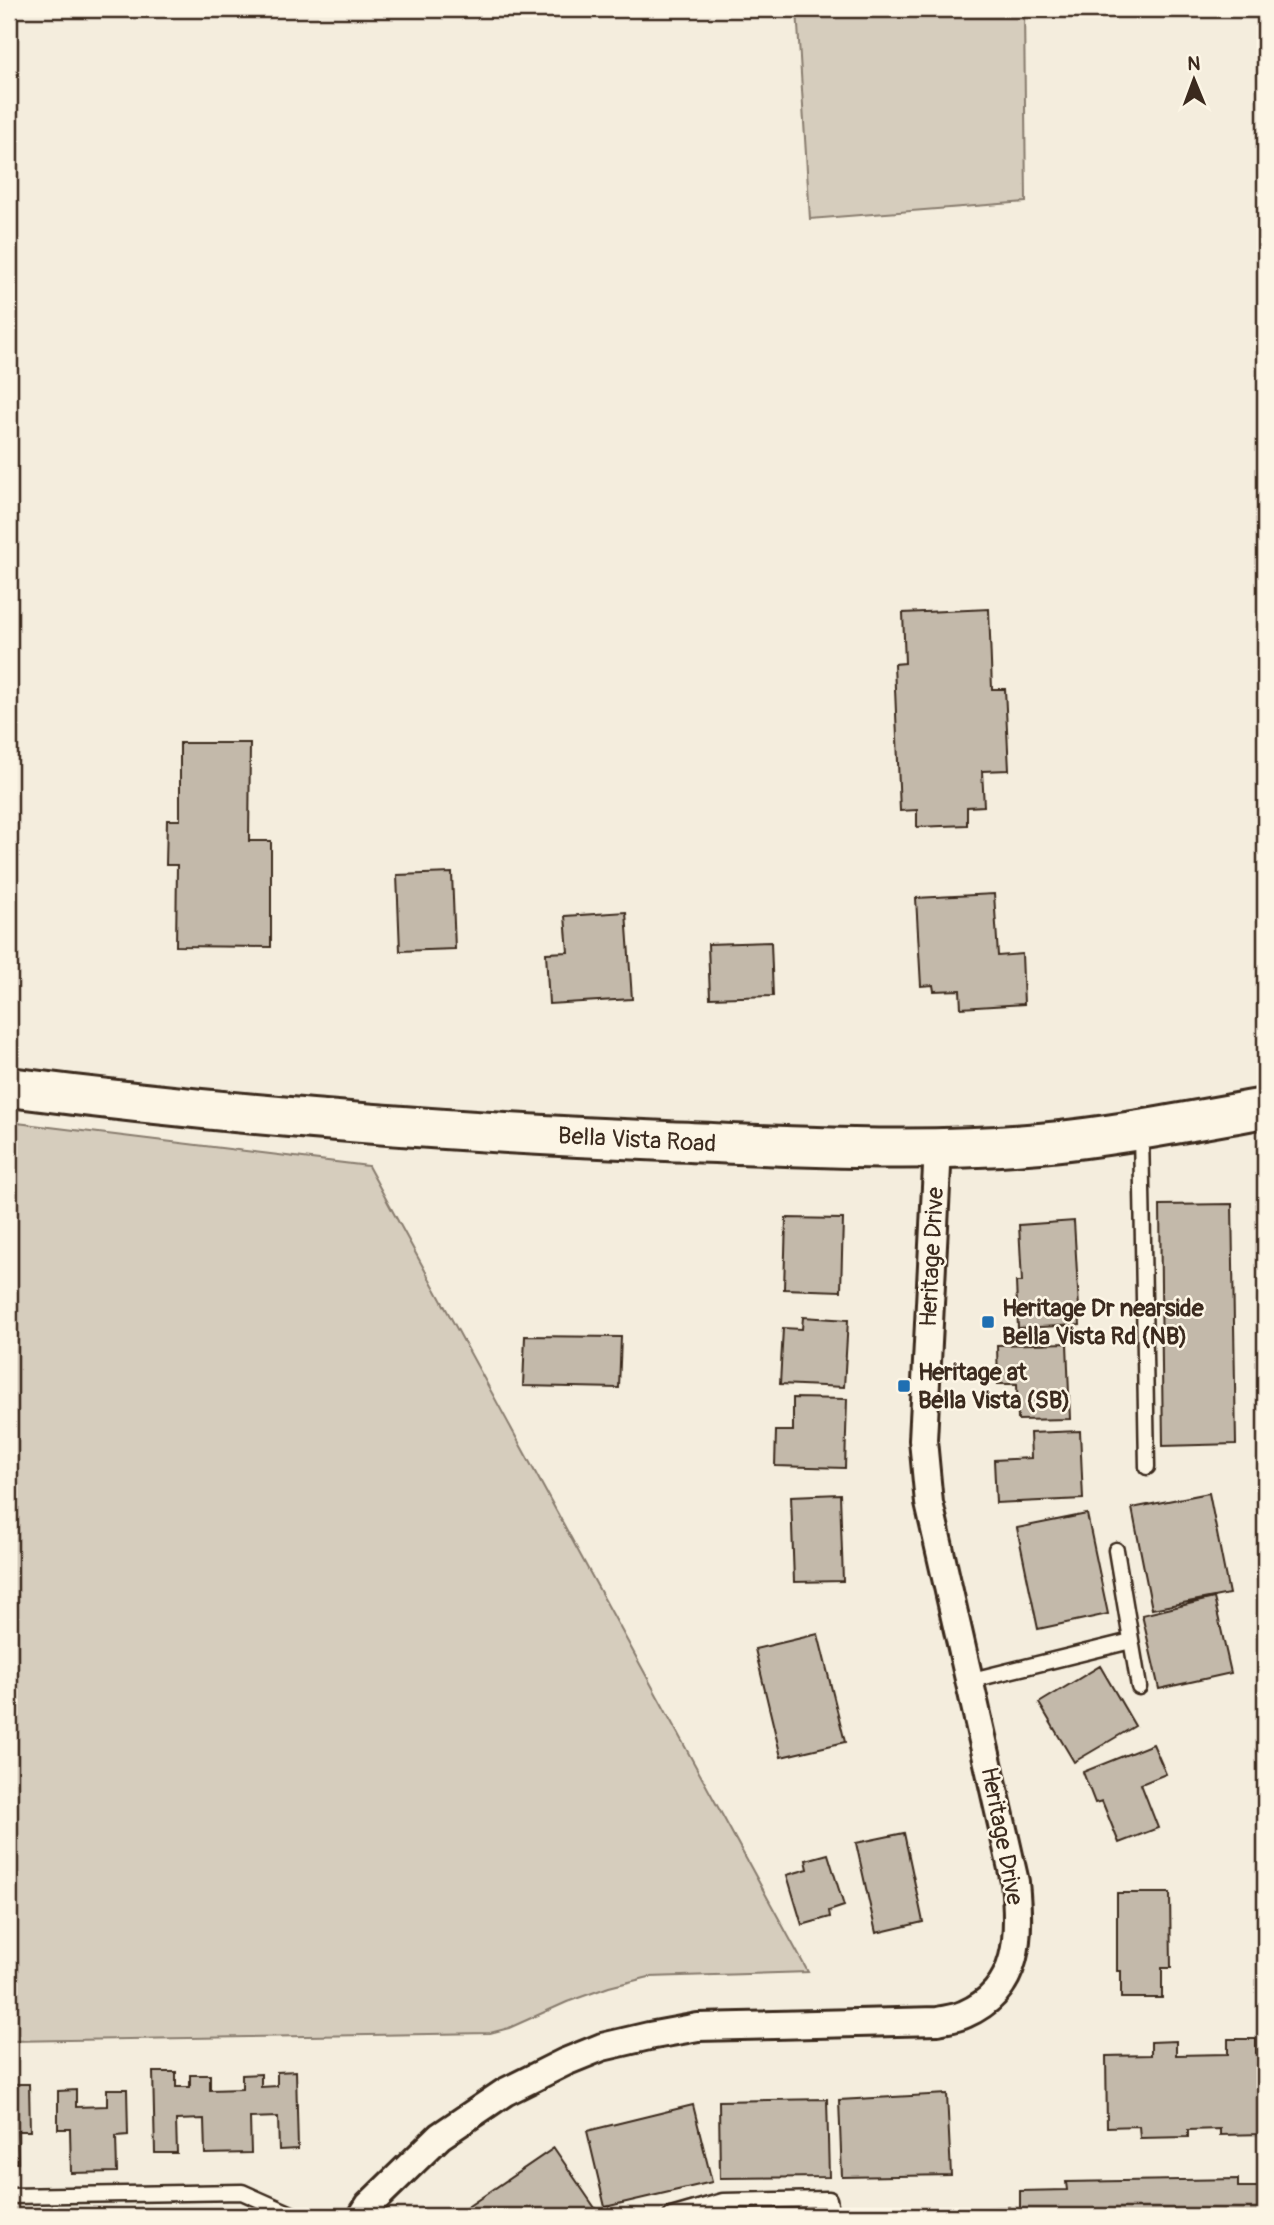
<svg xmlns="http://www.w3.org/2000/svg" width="1274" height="2225" viewBox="0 0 1274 2225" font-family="Pangolin,sans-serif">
<rect width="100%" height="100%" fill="#f4eddd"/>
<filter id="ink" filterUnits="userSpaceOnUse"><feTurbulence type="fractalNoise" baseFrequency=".0143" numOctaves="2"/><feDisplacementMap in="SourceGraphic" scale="14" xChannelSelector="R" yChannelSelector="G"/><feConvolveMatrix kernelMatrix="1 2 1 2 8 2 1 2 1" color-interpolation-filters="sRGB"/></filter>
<g filter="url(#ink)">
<!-- green -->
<path fill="#d6cdbd" stroke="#887c6e" stroke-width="2" d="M797 9H1024L1026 202 810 219Z
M9 1122 368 1166 808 1972 649 1977 609 1987 567 2002 509 2028 490 2033 9 2041Z"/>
<!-- building -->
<path fill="#c3b9aa" stroke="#3b2a1e" stroke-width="2" d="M989 609 992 689H1005L1009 770 982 771 984 806 967 807V825L917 827V810L900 811 894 664 905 663 903 613Z
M180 743H250L249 841H271V947L176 946 177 865H166L167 820H180Z
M452 873 455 949 400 951 397 875Z
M994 894 998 956 1022 954 1024 1004 961 1008 960 990 934 991 933 985 921 986 916 898Z
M626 912 632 999 549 1004 546 953 568 952 565 916Z
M771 942 773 996 710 998 708 944Z
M1232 1204 1236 1444 1163 1446 1160 1205Z
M786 1218 843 1219 841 1291 784 1289Z
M1074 1221 1080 1325 1018 1328 1016 1282H1022L1019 1225Z
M803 1317 848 1320 844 1387 780 1384 783 1328 802 1329Z
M525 1336 621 1337 619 1388 523 1386Z
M1067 1343 1070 1419 1018 1420 1017 1384H998L997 1345Z
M793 1398 847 1399 845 1468 775 1466 776 1431H793Z
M1080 1431 1083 1499 996 1503 994 1460 1031 1458 1030 1433Z
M1209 1493 1229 1594 1152 1609 1132 1508Z
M840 1494 843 1581 794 1582 791 1496Z
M1087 1514 1108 1614 1038 1629 1017 1528Z
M1214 1598 1231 1673 1159 1689 1142 1615Z
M818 1634 845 1742 781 1757 755 1649Z
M1100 1666 1135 1726 1074 1762 1039 1703Z
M1153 1744 1166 1774 1141 1784 1158 1828 1119 1843 1102 1801 1095 1803 1083 1772Z
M904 1833 923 1922 876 1933 856 1843Z
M828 1854 844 1906 829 1911 830 1917 802 1925 787 1875 808 1869 806 1860Z
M1117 1893H1170L1171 1968H1162V1998H1121V1971H1117Z
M1228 2039H1256V2053H1265V2134L1220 2135V2129L1188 2130V2137L1140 2138 1139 2126 1107 2127 1106 2056 1151 2055V2042L1176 2041V2055L1228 2054Z
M296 2071 298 2149 279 2150 278 2117 250 2118 251 2153 205 2154 204 2119 176 2120 177 2153H155L153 2072H176V2087H190V2075H210V2090L242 2089V2075L261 2074V2087L277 2086V2072Z
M9 2084H29L30 2131H17L18 2163H9Z
M107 2089H127L128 2135 116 2136 117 2172 71 2173 70 2129H58V2091L76 2090V2107L107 2106Z
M947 2094 951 2175 842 2177 839 2100Z
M827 2099 829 2177 720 2178 719 2101Z
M693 2105 712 2182 605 2207 587 2131Z
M554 2148 597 2211 590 2216H471L466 2208Z
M1238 2179V2187H1265V2216H1020V2191L1067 2190 1066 2182Z
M1009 2207V2216H988V2208Z"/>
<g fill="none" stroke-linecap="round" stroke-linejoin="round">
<defs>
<path id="lane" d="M1141 1131 1147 1467
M1116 1550 1139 1687
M968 1681 1131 1641
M9 2196 242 2192 296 2216
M671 2216 723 2201 829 2199 832 2216"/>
<path id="street" d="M362 2216 369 2205 440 2136 505 2092 565 2062 602 2047 649 2036 698 2027 938 2021C947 2019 957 2018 965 2014 1021 1990 1020 1933 1015 1882L929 1503 923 1440 938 1148"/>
<path id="secondary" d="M9 1087C227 1115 446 1132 666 1141 790 1146 916 1154 1040 1143 1115 1136 1191 1121 1265 1108"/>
</defs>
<!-- lane casing -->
<use href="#lane" stroke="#3b2a1e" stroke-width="19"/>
<!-- street casing -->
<use href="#street" stroke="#3b2a1e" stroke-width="32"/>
<!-- secondary casing -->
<use href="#secondary" stroke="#3b2a1e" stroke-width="44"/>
<!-- lane -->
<use href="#lane" stroke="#fcf5e5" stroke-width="14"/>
<!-- street -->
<use href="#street" stroke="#fcf5e5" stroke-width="26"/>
<!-- secondary -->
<use href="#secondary" stroke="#fcf5e5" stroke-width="38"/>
</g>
</g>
<!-- markers -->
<g fill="#1f6fb2" stroke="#fcf5e5" stroke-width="2.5">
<rect x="981" y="1315" width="14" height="14" rx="3.5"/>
<rect x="897" y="1379" width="14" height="14" rx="3.5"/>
</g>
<g text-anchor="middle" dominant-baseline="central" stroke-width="5" stroke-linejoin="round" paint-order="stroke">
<!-- street labels -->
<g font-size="24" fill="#3b2a1e" stroke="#fcf5e5">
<text transform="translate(637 1140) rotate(3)">Bella Vista Road</text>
<text transform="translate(932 1257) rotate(-87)">Heritage Drive</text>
<text transform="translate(1002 1836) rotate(79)">Heritage Drive</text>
</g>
<!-- poi labels -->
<g font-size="24" font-weight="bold" fill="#3b2a1e" stroke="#fcf5e5" text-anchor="start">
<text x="1002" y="1308">Heritage Dr nearside<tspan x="1002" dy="28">Bella Vista Rd (NB)</tspan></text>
<text x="918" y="1372">Heritage at<tspan x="918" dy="28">Bella Vista (SB)</tspan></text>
</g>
</g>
<!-- margin -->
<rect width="1274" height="2225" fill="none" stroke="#fcf5e5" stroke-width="35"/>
<rect x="18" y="18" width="1239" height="2190" fill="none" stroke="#3b2a1e" stroke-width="2.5" filter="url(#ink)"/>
<!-- north arrow -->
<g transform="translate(1194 80) rotate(359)" stroke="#fcf5e5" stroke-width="5" paint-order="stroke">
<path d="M0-5L12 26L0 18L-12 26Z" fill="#3b2a1e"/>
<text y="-10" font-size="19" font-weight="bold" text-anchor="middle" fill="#3b2a1e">N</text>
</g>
</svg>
